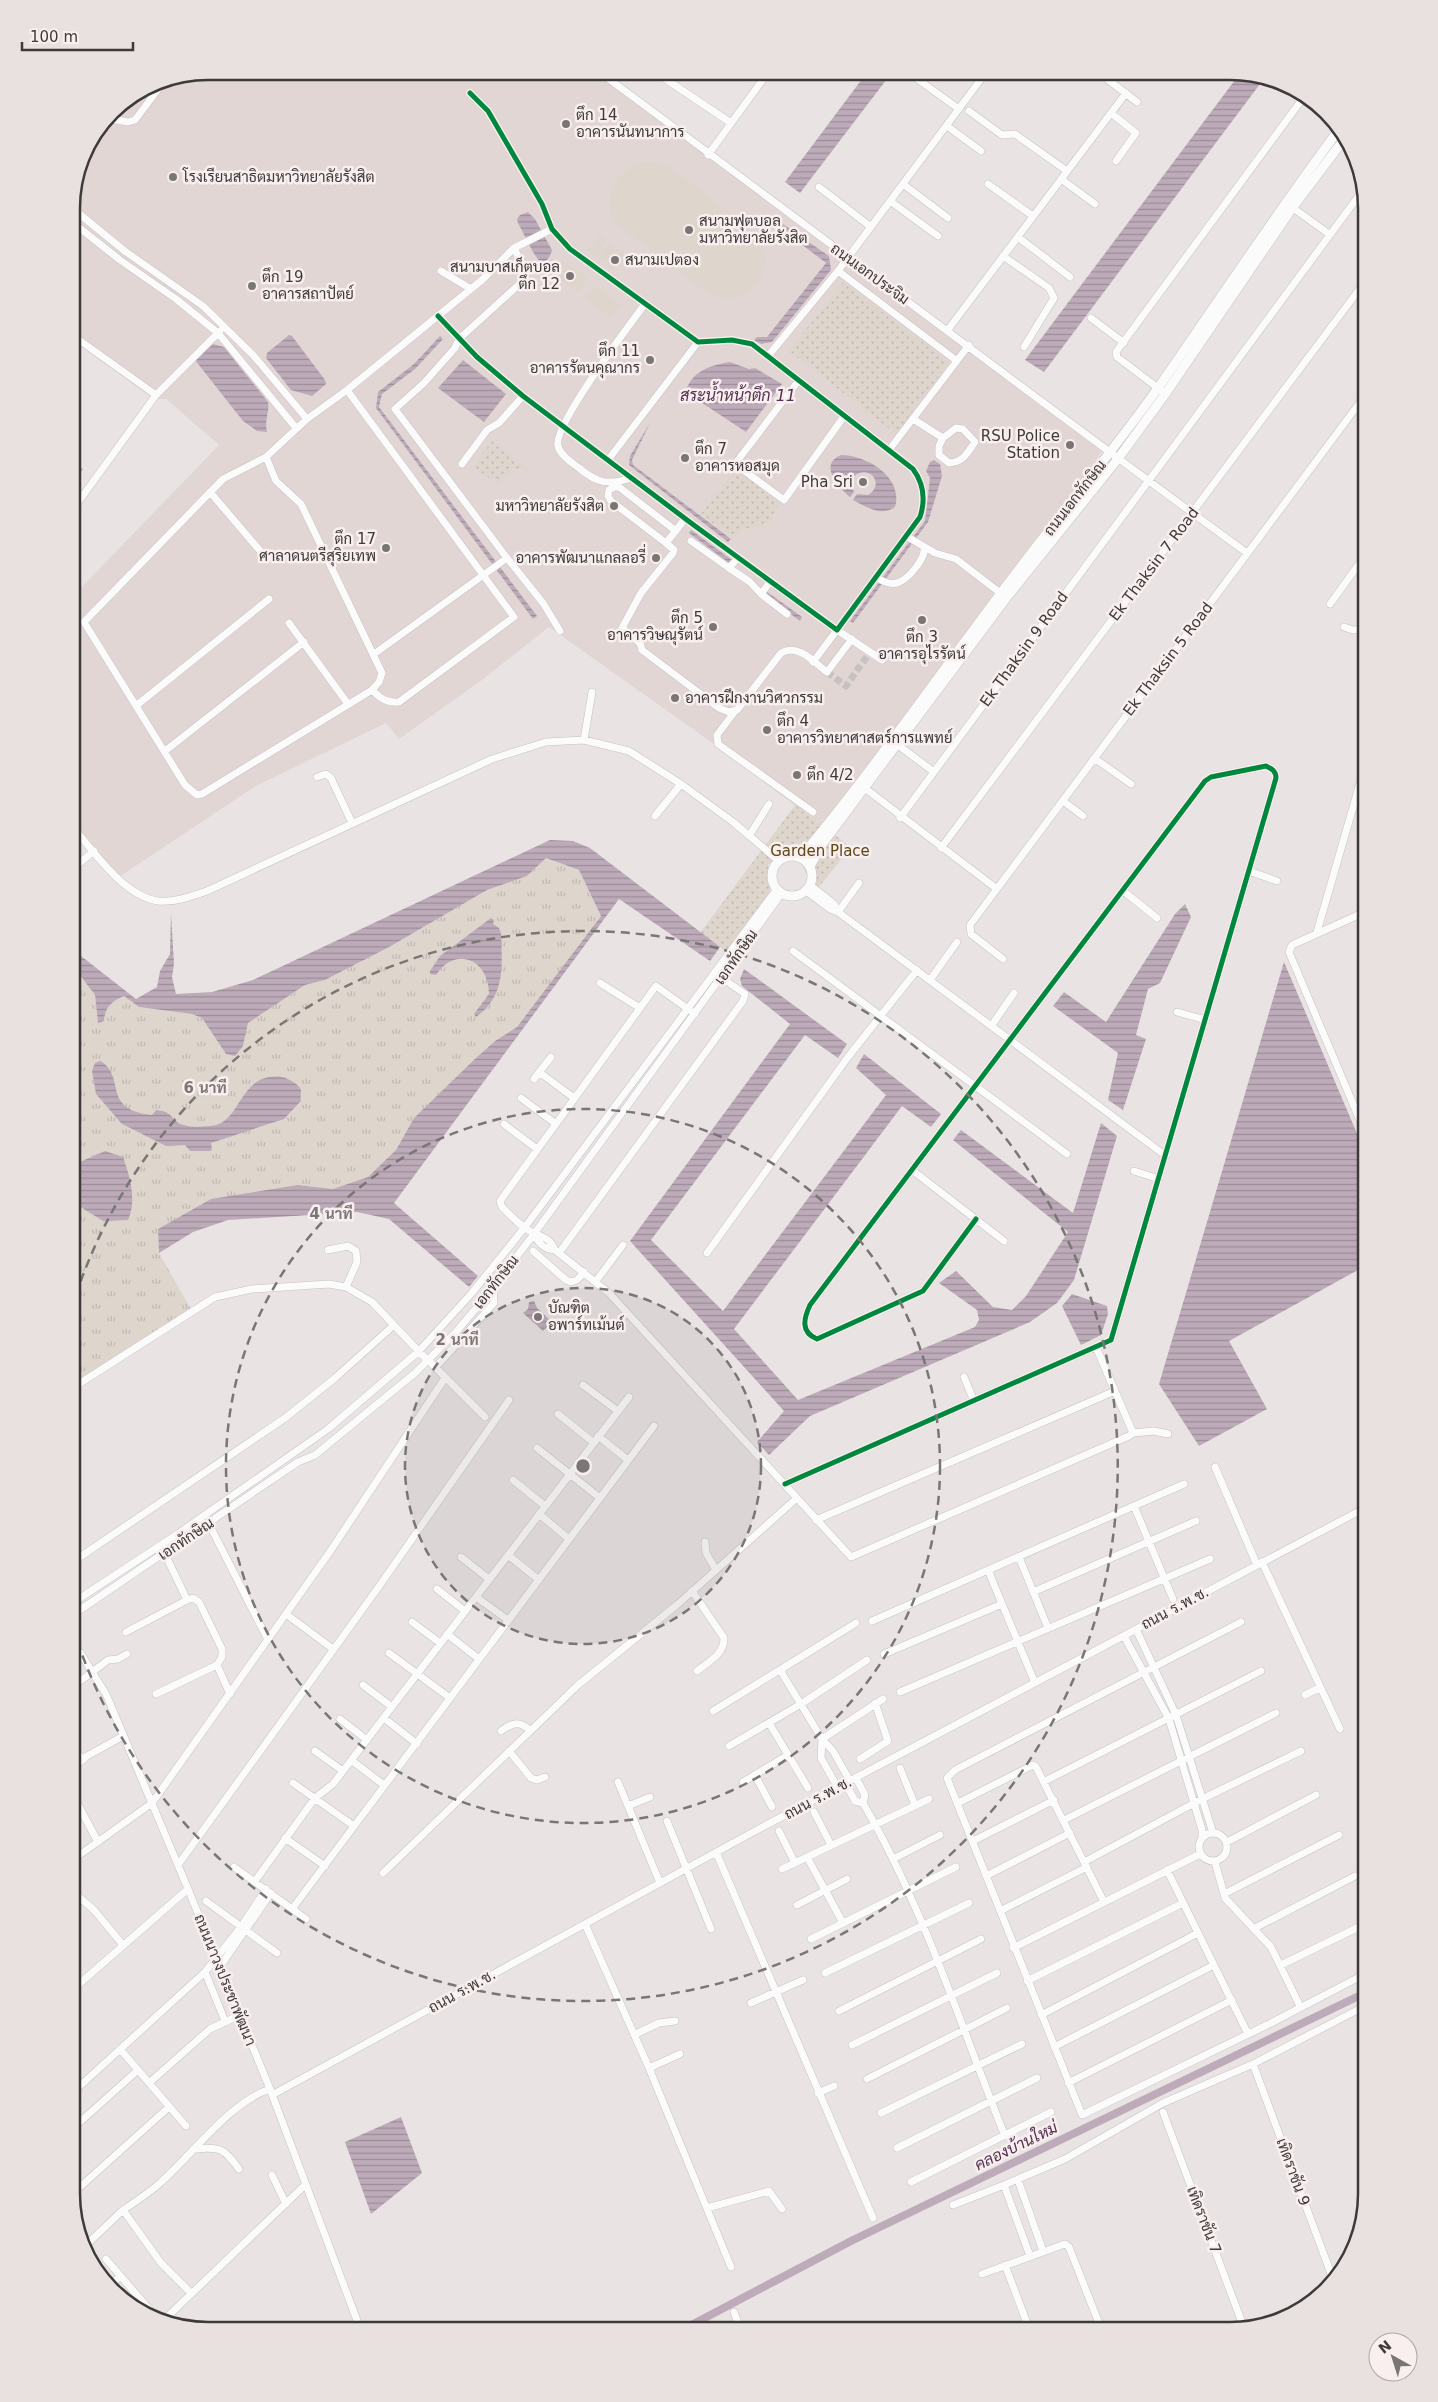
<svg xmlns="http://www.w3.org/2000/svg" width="1438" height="2402" viewBox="0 0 1438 2402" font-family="'DejaVu Sans',Sarabun,sans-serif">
<defs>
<pattern id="grass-tufts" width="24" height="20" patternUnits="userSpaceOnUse" patternTransform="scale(1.25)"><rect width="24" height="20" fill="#ded6cd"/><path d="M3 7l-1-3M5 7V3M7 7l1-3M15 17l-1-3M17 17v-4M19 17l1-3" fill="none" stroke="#c0b8b1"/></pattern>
<pattern id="park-dots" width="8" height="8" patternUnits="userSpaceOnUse" patternTransform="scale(1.25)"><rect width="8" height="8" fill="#ded6cd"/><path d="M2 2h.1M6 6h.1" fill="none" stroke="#c0b8b1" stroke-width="1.8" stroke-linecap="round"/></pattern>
<pattern id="water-rules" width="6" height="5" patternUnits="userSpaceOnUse" patternTransform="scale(1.25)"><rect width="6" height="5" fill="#beabba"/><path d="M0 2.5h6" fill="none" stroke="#9c8c98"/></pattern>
</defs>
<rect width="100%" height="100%" fill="#e9e4e3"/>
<!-- built -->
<path fill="#e2d6d5" d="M208 71H596L1102 451 1034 562 823 826 704 737 549 627 482 680 399 739 386 723 256 786 116 879 71 828V598L219 445 166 399H159L144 392 72 340V199L80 164 133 97 156 82Z"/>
<!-- grass -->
<path fill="url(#grass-tufts)" d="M546 858 579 870 601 916 517 1027 495 1041 414 1118 396 1150 368 1178 333 1189 298 1185 158 1228 159 1253 192 1311 71 1389V963L95 995 98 1023 104 1021C105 1007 111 1002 124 996L139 1007 192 1014 202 1018 226 1054 243 1046 248 1023 305 985 325 980 391 946 487 890 527 876Z"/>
<!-- park -->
<path fill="url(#park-dots)" d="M843 282 949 362 896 434 789 351Z
M492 441 528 469 514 468 498 485 473 466Z
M736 468 780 501 770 523 744 529 733 538 701 514Z
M795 805 851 847 814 893 799 856 768 864 770 894 727 952 700 933Z"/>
<!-- pitch -->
<path fill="#ded6cd" d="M643 162H654L670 167 756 232C782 268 749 311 708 294L616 224C599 199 616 170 643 162Z
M600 235 607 241 595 257 587 251Z
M609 242 616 247 604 264 597 258Z
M618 249 625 254 613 271 605 265Z
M562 260 588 278 578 292 552 274Z
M595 285 621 304 611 318 585 299Z"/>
<!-- water -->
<path fill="url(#water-rules)" d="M868 71H893L800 193 785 182Z
M1241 72 1263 80 1044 372 1025 360Z
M528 212 535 219 552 250C550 257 547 263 540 262L533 252 518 223 517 219 520 215Z
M774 218 829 256 831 270 772 342 761 344 754 340 757 337H767L826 263 771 221Z
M289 335 292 336 325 380 326 384 312 396 291 390 266 358 267 353Z
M440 336 443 339 415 369 382 394 379 407 537 616 533 619 376 408 378 392 414 364Z
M213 344 224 347 268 402C270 412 264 419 267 432L257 431 243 421 195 360Z
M463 360 506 394 484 422 438 388Z
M730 362 749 369 755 368 782 384 746 432 693 397 687 388C694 370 712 365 730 362Z
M650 423 632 460 633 465 731 539 728 542 629 465 630 456Z
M841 455C866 455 904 477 895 507 881 517 866 507 853 500L857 494 868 495C886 484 869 463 853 477L851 485 854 492 850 497C838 486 818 465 841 455Z
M934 460 940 464 942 476 928 522 853 623 850 621 925 521 930 478 926 471 930 462Z
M71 461 83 469 71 486Z
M691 530 732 560 729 563 689 533Z
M766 591 802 617 800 621 764 594Z
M550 840 573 841 590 848 720 947 710 961 619 899 394 1203 478 1276 469 1287 389 1219 357 1212 228 1220 193 1232 159 1253 158 1229 211 1199 298 1185 333 1189 368 1177 396 1150 414 1118 475 1059 495 1041 517 1027 601 916 579 870 546 858 527 876 487 890 391 946 325 980 305 985 248 1023 243 1046 235 1056 226 1054 202 1018 192 1014 139 1007 124 996C111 1002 105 1007 104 1021L98 1023 95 995 71 963V934L81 956 136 999 157 987 160 971 170 954 171 913 174 964 172 977 176 994 212 992 253 980Z
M1185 904 1191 917 1160 983 1148 989 1136 1035 1146 1039 1123 1110 1108 1100 1118 1053 1053 1006 1064 992 1106 1022 1175 914Z
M491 918 494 920 493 924 499 928 501 933C502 965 506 996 476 1017L474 1014 489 994C489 960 456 945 436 975L430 974V971L440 956Z
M1284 962 1367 1157V1265L1229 1341 1267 1409 1199 1446 1159 1384Z
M744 969 847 1044 838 1058 805 1035 651 1240 723 1311 886 1095 856 1068 864 1054 941 1114 931 1127 902 1106 734 1329 798 1400 975 1327 979 1320 977 1310 939 1283 956 1271 993 1307 1012 1310 1026 1296 1068 1232 953 1140 961 1130 1073 1213 1101 1123 1117 1136 1074 1280 1057 1303 1030 1322 810 1416 769 1455 757 1442 784 1411 630 1241 790 1024 742 986 740 979Z
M100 1061C127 1075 100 1110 152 1115L156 1110C166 1111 169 1113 175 1120 182 1129 205 1127 216 1125 242 1118 240 1072 282 1077 287 1078 299 1084 301 1090 301 1093 300 1097 301 1101L284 1119 211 1143 212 1150 210 1151H190L185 1145 166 1146 122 1124 96 1094 92 1071 95 1063Z
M105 1151 123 1157C130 1177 137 1200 128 1220L103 1221 71 1201V1163L80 1162Z
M1072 1294 1107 1306 1108 1314 1101 1335 1081 1345 1062 1306Z
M534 1301 537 1308 552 1322 543 1331 523 1313 528 1309 529 1302Z
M401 2117 422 2173 371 2214 345 2142Z"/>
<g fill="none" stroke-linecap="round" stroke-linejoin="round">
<!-- canal -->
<path stroke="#beabba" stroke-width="8" d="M680 2331 851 2241 1367 1992"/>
<!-- minor-tunnel -->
<path stroke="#c7c2c1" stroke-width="7" stroke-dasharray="7 3.5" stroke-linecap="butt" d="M827 672 846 686 870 652"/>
<defs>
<path id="minor" d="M598 71C815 231 1029 394 1247 553
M1098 72 1137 102
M909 73 959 109
M664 78 731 123
M969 111 1002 135 1015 134 1067 171
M1111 113 1136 133 1116 161
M110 119 128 122 135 120 165 80
M947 126 981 151
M708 155 769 71
M81 157 121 105
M1061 179 1095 204
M903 184 948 218
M988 184 1033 216
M819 187 871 227
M890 201 938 236
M1289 205 1329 234
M72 208 126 252 203 306 253 355 307 419
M72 222 120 260 176 299 218 333 296 428
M1018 237 1070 277
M1003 256 1049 288 1054 298 1024 347
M441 271 471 289
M838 271 957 361
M438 316 477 357 523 396 691 523 837 630 920 517C926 499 924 484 913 469L752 344 732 340 698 342 570 249 552 229 542 204 488 111 470 93
M1091 318 1124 343
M947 331 1126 93
M72 335 156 395
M768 356 838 271 987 71
M799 380 735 464 784 500 845 415
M347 390 514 617 399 702C387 703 381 699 372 690
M1162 391 1117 357 1116 352 1306 94
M913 419 943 438 956 428 963 429 975 442C967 453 964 462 949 463L939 455V446L943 438
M889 450 969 345
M266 457 276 481 301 504 382 673 379 682 372 690 202 794 197 795 185 785 84 622 223 479 266 457 307 419 347 390 482 280 514 248 552 229
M608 460 698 342
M462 464 487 430 499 423 523 396
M632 478C608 485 598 484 579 468 572 463 560 455 558 446 552 427 630 324 645 304
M210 492 267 559
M71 512 156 395 220 331
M685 519 666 543 674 550 673 553 641 593 622 628 640 643 642 650 719 708 729 712 737 710 781 653C798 643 814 662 827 672L852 639
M906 536 935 553 956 559 1003 595
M691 541 729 568 738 558
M666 543 611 501 608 496 609 490 614 487H619L676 531
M507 558 395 409 424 383 455 348 459 339 525 279 526 272 514 248
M729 568 750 582 761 594
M876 577C894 590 905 582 917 566 921 560 925 555 924 547
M770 582 761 594 787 614
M1330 604 1367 553
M289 623 348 704
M1344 627 1353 630 1367 629
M374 654 507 558 543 603 560 631
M813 662 837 630 882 660
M137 705 269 599
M736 710 717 735 718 744 813 812
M584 740 592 692
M898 745 934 772
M165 751 304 642
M1094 758 1131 784
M317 777 326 774 331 778 352 823
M862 786 997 889
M1358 789 1367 790
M1063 801 1083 816
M655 816 681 784
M900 818 1363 190
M71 825C93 850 123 896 158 901 174 903 192 896 207 891L492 759 546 742 584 740 629 751 681 784 733 822 779 861
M749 836 769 804
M941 848 1367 279
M71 870 94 851
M1249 871 1277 881
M810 885 834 904 837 911
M1122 890 1157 918
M806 891 830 909 838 912 1166 1156
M838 912 859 883
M1317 932 1367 759
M793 951 1067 1154
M1003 959 971 934 970 925 1367 393
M930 980 957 942
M600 983 640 1008
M1177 1012 1206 1020
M992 1025 1014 993
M539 1072 574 1098
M534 1079 551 1057
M521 1098 556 1124
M504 1124 537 1149
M1367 1137 1289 952 1292 945 1367 911
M912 1170 1004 1241
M1134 1171 1159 1179
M534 1234C539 1244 544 1249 555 1250L609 1293 851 1557 1129 1436 1133 1433 1154 1431 1168 1434
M328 1250 348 1246 356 1251 357 1262 346 1287
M555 1250C550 1238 544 1238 534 1233 522 1228 511 1216 502 1207L500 1201 656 986 695 1014
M533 1251 566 1280 571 1282 577 1280 584 1272
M559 1253 743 1001 745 994 722 978
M707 1253 848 1057 917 970
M596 1281 623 1245
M1096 1347 1133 1433
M432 1364 485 1417
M435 1368 494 1303 493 1287
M964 1377 974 1401
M583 1385 618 1411
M71 1389 215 1297 252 1289 329 1284 346 1287 372 1302 428 1361
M558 1414 593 1442
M598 1436 628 1460
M537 1448 600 1498
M1215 1467 1257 1565
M513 1480 545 1506
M785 1484 1111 1340 1276 778C1276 771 1272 769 1266 766L1211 777 1205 781 810 1305C804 1318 800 1332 817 1339L923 1291 976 1219
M1134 1506 1173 1599
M539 1514 569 1539
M816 1520 1115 1391
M209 1524 268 1640
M705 1542 706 1553 716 1570
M165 1554 187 1600
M508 1555 539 1580
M461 1557 489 1579
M1019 1557 1048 1628
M1262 1562 1340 1729
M71 1563 285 1418 335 1378 394 1325
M988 1570 1035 1683
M437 1589 465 1611
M692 1591 724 1638C724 1655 709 1661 697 1671
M1033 1592 1196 1521
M476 1597 508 1620
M71 1604 179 1533 328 1429 418 1352 471 1294 525 1227 777 889
M286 1614 333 1649
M71 1616 298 1462 315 1455 415 1373 456 1332 483 1300 534 1234 782 893
M872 1621 1184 1484
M412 1622 440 1643
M1241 1622 955 1770 947 1778 1082 2115 1267 2025 1367 1973
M1136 1629 1176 1715 1213 1833
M126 1632 187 1600 193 1598 199 1602 222 1649V1657L217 1665 156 1694
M447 1634 479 1659
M1124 1636 1169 1719 1202 1830V1838
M71 1638 106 1694 188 1889 270 2089 361 2331
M389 1653 450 1698
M884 1654 1002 1604
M217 1665 230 1694
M780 1670 822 1739 883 1699
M363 1685 392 1707
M71 1688 108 1660 118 1659 127 1654
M900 1692 1210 1559
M1305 1695 1319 1688
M713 1711 856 1623
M384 1718 417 1744
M340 1719 367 1740
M769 1723 808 1788
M501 1731C513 1722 519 1721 530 1730
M71 1746 83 1760
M729 1746 801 1704 867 1660
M315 1751 343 1771
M509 1751 531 1778 537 1780 545 1777
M860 1759 888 1741 875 1703
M351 1760 384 1785
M900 1768 915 1805
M71 1769 87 1756 123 1736
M755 1775 772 1807
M856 1778 865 1795 863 1803
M1045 1781 1261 1671
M618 1782 660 1883
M743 1782 788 1755
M293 1783 354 1826
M846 1784 855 1801 863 1803C924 1908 960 2024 1005 2136
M838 1788 821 1758 822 1739 833 1751 850 1781
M75 1799 98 1842
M958 1803 1033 1765 1036 1767 1104 1902
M628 1806 650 1797
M814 1812 831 1845
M1064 1820 1276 1713
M667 1821 711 1929
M779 1831 795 1863
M1199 1847a14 14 0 1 1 28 0a14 14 0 1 1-28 0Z
M285 1838 325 1866
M973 1841 1054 1800
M1227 1842 1316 1795
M716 1852 873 2218
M807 1857 843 1923
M895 1858 940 1835
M71 1861 152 1803 329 1553 445 1378
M1084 1862 1202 1799 1301 1751
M1215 1862 1225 1898 1271 1947 1300 2006
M178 1865 380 1585 509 1400
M234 1867 306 1919
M782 1869 929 1799
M1167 1870 1248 2034
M383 1873 578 1685 678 1604 797 1498
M986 1876 1070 1833
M255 1881 315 1798 333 1784 629 1397
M71 1890 94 1910 123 1945
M1224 1894 1339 1835
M206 1901 277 1953
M797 1905 847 1879
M71 1908 81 1900
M292 1909 654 1426
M1000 1911 1087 1867
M585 1924 649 2068 731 2267
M1255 1928 1355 1876
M811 1939 956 1867
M1013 1948 1200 1854
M1281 1965 1367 1923
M219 1968 271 1893
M205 1972 225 2021
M825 1973 969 1903
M1027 1981 1183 1903
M71 1991 188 1889
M751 2003 803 1980
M839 2011 981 1939
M1041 2015 1198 1933
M634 2035 659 2023 675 2021
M852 2045 997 1973
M1054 2047 1214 1965
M120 2049 186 2126
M1253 2064 1333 2279
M649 2068 680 2054
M867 2079 1007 2008
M1364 2081 1367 2080
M149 2083 210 2029 240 2015
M1068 2083 1232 2000
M818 2093 834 2086
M71 2094 205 1972 241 1927 266 1889
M272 2095 755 1831 1367 1507
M1163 2112 1244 2328
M881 2113 1022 2044
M71 2130 138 2070
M897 2148 1037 2078
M195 2149C221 2146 224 2149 239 2169
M272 2175 286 2204
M1018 2180 1043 2251
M911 2182 1051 2112
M71 2195 169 2107
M953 2205 1004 2185
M707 2208 769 2191 782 2209
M84 2247 123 2210
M1030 2256 1004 2185 1065 2159 1163 2103 1253 2064 1367 2005
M106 2259 155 2316
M1005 2265 1030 2331
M982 2274 1065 2244 1069 2247 1102 2331
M112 2285 120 2276
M191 2293 161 2263 123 2210C135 2202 149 2193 160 2183 192 2155 230 2102 270 2089
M734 2312 741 2331
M165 2319 304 2186
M715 2331 727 2326"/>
<path id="tertiary" d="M772 876a20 20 0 1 1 40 0a20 20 0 1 1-40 0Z
M800 858C871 773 934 682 1001 593 1052 524 1108 458 1158 388 1218 302 1275 215 1338 131
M810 866 823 843 1007 597 1117 460 1166 393 1293 207 1345 138"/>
</defs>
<!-- minor casing -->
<use href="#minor" stroke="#c6c2c1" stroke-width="8"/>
<!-- tertiary casing -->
<use href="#tertiary" stroke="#c6c2c1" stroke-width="10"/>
<!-- minor -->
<use href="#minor" stroke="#fcfbfb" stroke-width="7"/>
<!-- tertiary -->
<use href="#tertiary" stroke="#fcfbfb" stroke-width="9"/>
<defs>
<path id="cycleway" d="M438 316 477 357 523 396 691 523 837 630 920 517C926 499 924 484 913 469L752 344 732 340 698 342 570 249 552 229 542 204 488 111 470 93
M785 1484 1111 1340 1276 778C1276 771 1272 769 1266 766L1211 777 1205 781 810 1305C804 1318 800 1332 817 1339L923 1291 976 1219"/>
</defs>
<!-- cycleway casing -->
<use href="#cycleway" stroke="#f8efee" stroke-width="8"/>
<!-- cycleway -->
<use href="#cycleway" stroke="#00873e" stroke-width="5"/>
</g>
<!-- distance rings -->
<circle cx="583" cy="1466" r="178" fill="#7a7675" fill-opacity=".12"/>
<g fill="none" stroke="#7a7675" stroke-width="2.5" stroke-dasharray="9 6">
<circle cx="583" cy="1466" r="178"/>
<circle cx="583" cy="1466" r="357"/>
<path d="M71 1310A535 535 0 1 1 71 1622"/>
</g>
<!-- markers -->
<g fill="#7a7675" stroke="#f8efee" stroke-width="2">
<circle cx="566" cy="124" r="5"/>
<circle cx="173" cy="177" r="5"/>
<circle cx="689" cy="230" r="5"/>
<circle cx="615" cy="260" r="5"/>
<circle cx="570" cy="276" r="5"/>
<circle cx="252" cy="286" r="5"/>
<circle cx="650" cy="360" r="5"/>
<circle cx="1070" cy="445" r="5"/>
<circle cx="685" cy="458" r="5"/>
<circle cx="863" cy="482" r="5"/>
<circle cx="614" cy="506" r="5"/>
<circle cx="386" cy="548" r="5"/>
<circle cx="656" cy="558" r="5"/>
<circle cx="922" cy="620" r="5"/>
<circle cx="713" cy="627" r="5"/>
<circle cx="675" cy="698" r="5"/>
<circle cx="767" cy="730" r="5"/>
<circle cx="797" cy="775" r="5"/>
<circle cx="538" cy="1317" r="5"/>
</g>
<g text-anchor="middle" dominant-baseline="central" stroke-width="5" stroke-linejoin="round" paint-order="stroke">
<!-- poi labels -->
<g font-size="15" fill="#3e3a3a" stroke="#f8efee" text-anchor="start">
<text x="576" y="115">ตึก 14<tspan x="576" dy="17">อาคารนันทนาการ</tspan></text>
<text x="183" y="177">โรงเรียนสาธิตมหาวิทยาลัยรังสิต</text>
<text x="699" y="221">สนามฟุตบอล<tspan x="699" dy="17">มหาวิทยาลัยรังสิต</tspan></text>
<text x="625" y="260">สนามเปตอง</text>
<text x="560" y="267" text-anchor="end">สนามบาสเก็ตบอล<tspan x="560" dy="17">ตึก 12</tspan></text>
<text x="262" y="277">ตึก 19<tspan x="262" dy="17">อาคารสถาปัตย์</tspan></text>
<text x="640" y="351" text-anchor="end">ตึก 11<tspan x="640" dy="17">อาคารรัตนคุณากร</tspan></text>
<text x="1060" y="436" text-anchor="end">RSU Police<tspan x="1060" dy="17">Station</tspan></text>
<text x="695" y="449">ตึก 7<tspan x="695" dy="17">อาคารหอสมุด</tspan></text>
<text x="853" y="482" text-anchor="end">Pha Sri</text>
<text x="604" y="506" text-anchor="end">มหาวิทยาลัยรังสิต</text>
<text x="376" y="539" text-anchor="end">ตึก 17<tspan x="376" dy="17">ศาลาดนตรีสุริยเทพ</tspan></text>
<text x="646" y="558" text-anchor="end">อาคารพัฒนาแกลลอรี่</text>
<text x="703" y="618" text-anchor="end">ตึก 5<tspan x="703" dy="17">อาคารวิษณุรัตน์</tspan></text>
<text x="922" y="637" text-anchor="middle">ตึก 3<tspan x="922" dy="17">อาคารอุไรรัตน์</tspan></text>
<text x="685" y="698">อาคารฝึกงานวิศวกรรม</text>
<text x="777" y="721">ตึก 4<tspan x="777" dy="17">อาคารวิทยาศาสตร์การแพทย์</tspan></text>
<text x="807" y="775">ตึก 4/2</text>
<text x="548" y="1308">บัณฑิต<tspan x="548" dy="17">อพาร์ทเม้นต์</tspan></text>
</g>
<!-- street labels -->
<g font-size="15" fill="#3e3a3a" stroke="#f8efee">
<text transform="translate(870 274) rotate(36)">ถนนเอกประจิม</text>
<text transform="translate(1075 498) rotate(-52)">ถนนเอกทักษิณ</text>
<text transform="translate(1154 564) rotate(-53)">Ek Thaksin 7 Road</text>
<text transform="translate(1024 649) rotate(-54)">Ek Thaksin 9 Road</text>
<text transform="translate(1168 659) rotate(-53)">Ek Thaksin 5 Road</text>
<text transform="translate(736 957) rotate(-55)">เอกทักษิณ</text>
<text transform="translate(496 1282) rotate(-52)">เอกทักษิณ</text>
<text transform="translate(186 1539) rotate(-34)">เอกทักษิณ</text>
<text transform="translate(1175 1608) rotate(-28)">ถนน ร.พ.ช.</text>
<text transform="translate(818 1798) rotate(-28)">ถนน ร.พ.ช.</text>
<text transform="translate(225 1980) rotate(68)">ถนนนาวงประชาพัฒนา</text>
<text transform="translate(462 1991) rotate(-29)">ถนน ร.พ.ช.</text>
<text transform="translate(1293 2172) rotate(70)">เทิดราชัน 9</text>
<text transform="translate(1204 2220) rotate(69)">เทิดราชัน 7</text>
</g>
<!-- park labels -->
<g font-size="15" fill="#5d4515" stroke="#f8efee">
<text x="820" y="851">Garden Place</text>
</g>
<!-- water labels -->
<g font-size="16" font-style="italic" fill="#563151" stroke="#f8efee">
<text x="738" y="395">สระน้ำหน้าตึก 11</text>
<text transform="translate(1016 2146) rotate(-26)">คลองบ้านใหม่</text>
</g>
</g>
<!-- crop -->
<path d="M0 0H1438V2402H0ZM208 80H1230A128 128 0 0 1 1358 208V2194A128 128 0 0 1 1230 2322H208A128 128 0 0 1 80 2194V208A128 128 0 0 1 208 80Z" fill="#e9e1e0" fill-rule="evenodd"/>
<path fill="none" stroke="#3e3a3a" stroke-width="2.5" d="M208 80H1230A128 128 0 0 1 1358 208V2194A128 128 0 0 1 1230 2322H208A128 128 0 0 1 80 2194V208A128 128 0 0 1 208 80Z"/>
<circle cx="583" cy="1466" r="8" fill="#7a7675" stroke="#f8efee" stroke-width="2.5"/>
<g font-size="15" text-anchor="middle" font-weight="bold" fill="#7a7675" stroke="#f8efee" stroke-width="5" stroke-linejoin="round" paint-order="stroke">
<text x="205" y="1093">6 นาที</text>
<text x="331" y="1219">4 นาที</text>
<text x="457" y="1345">2 นาที</text>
</g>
<!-- north arrow -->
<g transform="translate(1393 2357) rotate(321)"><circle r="24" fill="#f8efee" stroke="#aea7a6"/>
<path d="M0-4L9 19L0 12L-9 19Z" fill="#7a7675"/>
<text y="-8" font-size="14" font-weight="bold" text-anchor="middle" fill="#3e3a3a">N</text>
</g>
<!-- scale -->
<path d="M22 42v8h111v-8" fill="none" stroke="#3e3a3a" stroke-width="2.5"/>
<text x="30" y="42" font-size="15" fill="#3e3a3a" stroke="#f8efee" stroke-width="4" paint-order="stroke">100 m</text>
</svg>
